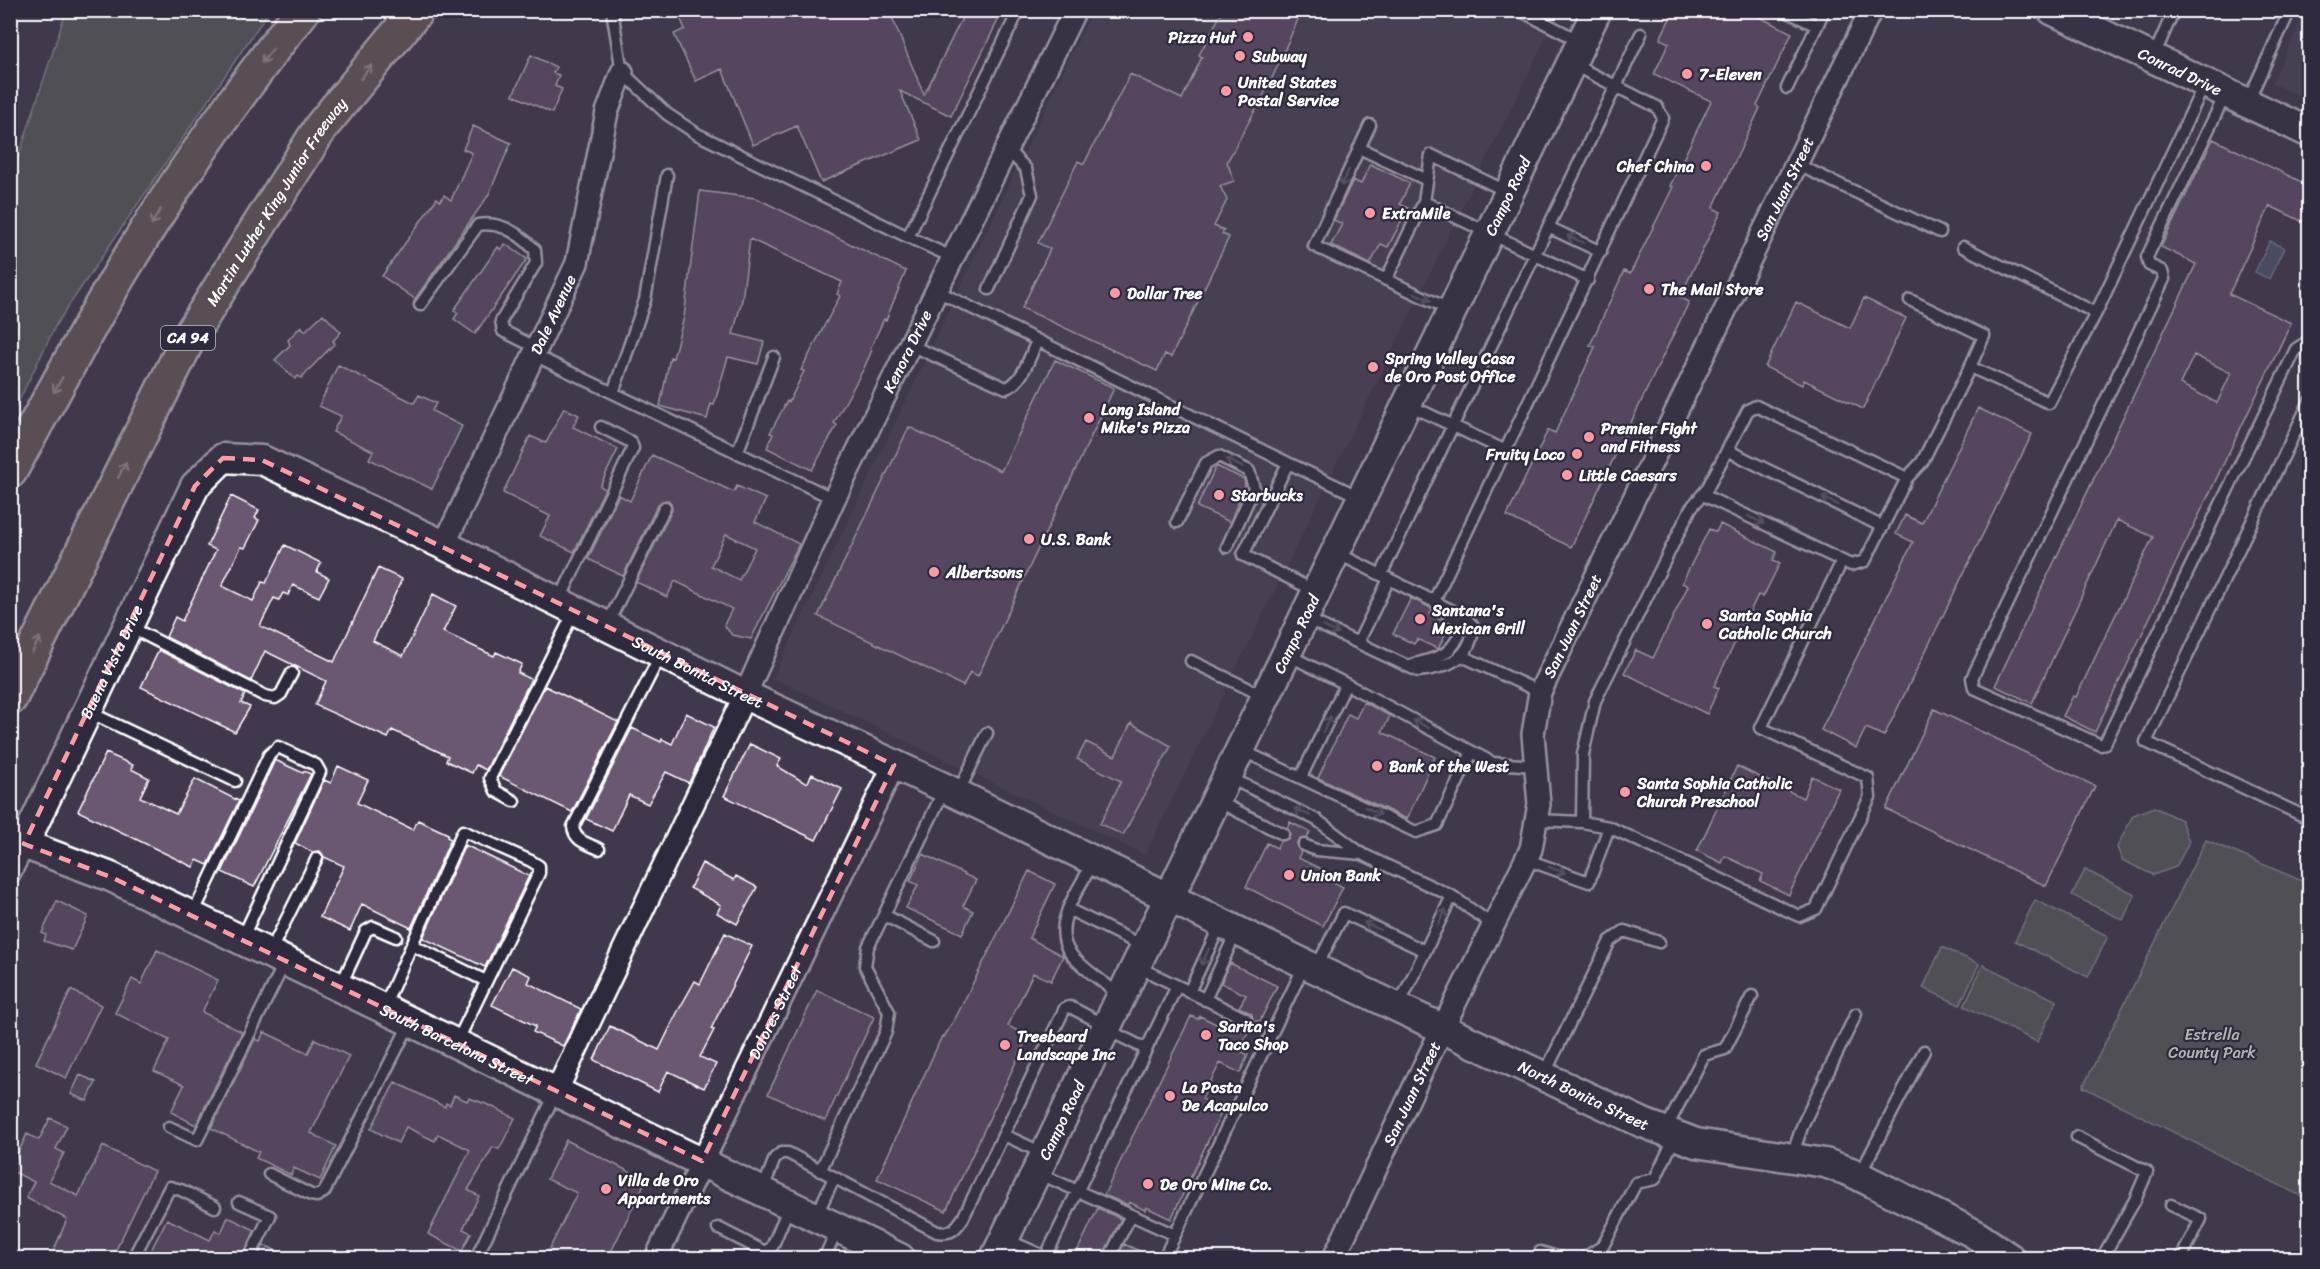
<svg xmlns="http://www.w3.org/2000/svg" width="2320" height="1269" viewBox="0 0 2320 1269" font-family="Sriracha,sans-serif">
<rect width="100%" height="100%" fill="#41384d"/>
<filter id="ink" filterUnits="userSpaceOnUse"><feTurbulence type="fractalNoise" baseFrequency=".0167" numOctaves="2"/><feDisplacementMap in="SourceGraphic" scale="12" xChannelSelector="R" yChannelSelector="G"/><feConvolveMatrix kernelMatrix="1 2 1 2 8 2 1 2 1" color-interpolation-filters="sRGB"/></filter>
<g filter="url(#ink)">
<!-- built -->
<path fill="#51465b" d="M2306 10 2310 11 2309 101 2272 83Z
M1092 11H1559L1145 855 773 678Z"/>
<!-- green -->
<path fill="#646c60" stroke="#b2b6b0" stroke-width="1.5" d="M66 11H269L57 323 11 417V180Z
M2154 807 2181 820 2189 842 2176 867 2153 875 2122 860 2117 847 2133 815Z
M2206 840 2309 884V1200L2083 1087Z
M2085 870 2135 894 2123 920 2072 895Z
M2035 900 2108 936 2088 977 2015 941Z
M1942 947 1979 964 1960 1005 1923 988Z
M1983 965 2057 1001 2037 1042 1964 1006Z"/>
<!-- water -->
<path fill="#51627c" stroke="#97a1b0" stroke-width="1.5" d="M2270 241 2284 248 2269 279 2255 272Z"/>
<!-- building -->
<path fill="#6a5973" stroke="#fff" stroke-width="1.5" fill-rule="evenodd" d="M677 10H889L924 95 966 10H1003L951 116 900 91 921 140 821 182 797 126 753 145 722 69 696 81 674 34 685 29Z
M1223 10H1302L1270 83 1227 162 1234 181 1220 186 1227 200 1214 226 1224 230 1222 234 1229 237 1171 357 1165 354 1157 371 1022 308 1050 249 1038 243 1078 161 1084 164 1130 74 1182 99 1202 57 1199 55Z
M1674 10H1745L1792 33 1757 106 1760 108 1713 208 1721 212 1680 297 1689 302 1571 547 1507 516 1548 430 1555 433 1595 347 1590 345 1624 271 1630 274 1673 187 1670 186 1711 101 1654 74 1669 43 1660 39Z
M531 55 556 67 553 73 559 75 555 86 562 89 552 113 513 95Z
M473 126 511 143 488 196 415 299 382 276 437 198 440 201 444 195 451 200 472 153 463 149Z
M2213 139 2310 186V225L2270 206 2229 294 2291 323 2095 732 2063 716 2073 696 2076 697 2153 537 2117 520 2032 703 1995 686 2196 264 2161 247ZM2194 355 2231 373 2217 403 2180 384Z
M1370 164 1410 183 1400 204 1408 208 1388 247 1381 244 1370 264 1331 245 1342 224 1334 220 1353 180 1361 184Z
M700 191 756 198 906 271 886 320 884 319 870 349 872 350 864 368 834 423 837 425 812 470 767 448 773 434 770 433 787 401 789 402 804 371 801 370 840 296 837 294 842 282 750 239 742 300 733 334 764 342 758 364 728 357 714 405 711 404 707 419 660 406 670 357 673 358 684 317Z
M505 244 527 259 475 334 454 319 458 313 454 310 498 247 501 250Z
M1864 298 1906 318 1863 409 1804 380 1802 385 1765 367 1796 302 1850 328Z
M323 314 341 332 333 341 335 343 301 378 298 376 295 379 275 360 290 345 288 340 301 326 305 331Z
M1055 360 1114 388 978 676 970 672 963 686 818 616 909 427 1001 471Z
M338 365 414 403 419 395 436 403 432 411 462 426 432 489 369 459 373 451 333 432 341 416 319 406Z
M564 408 579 415 573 427 618 449 600 486 605 489 574 552 540 536 550 516 503 493 530 436 546 443Z
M1978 408 2032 434 1884 736 1866 728 1856 748 1821 730 1913 542 1896 534 1905 515 1922 523Z
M652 455 734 492 737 486 766 499 755 522 799 544 751 639 732 635 724 625 732 609 675 581 667 597 636 582 672 510 671 503 668 500 658 504 623 576 588 559 619 495 630 501ZM726 534 755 548 739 580 711 566Z
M1216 466 1244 479 1245 485 1230 522 1197 507Z
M231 496 259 510 255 518 259 520 245 548 241 547 222 586 253 601 262 582 266 583 285 545 321 563 317 572 329 578 319 597 293 585 288 595 283 593 279 600 274 598 260 626 334 662 378 568 402 579 373 641 403 656 433 594 456 606 443 632 494 656 496 652 522 664 518 673 531 679 486 770 476 765 472 773 446 761 448 756 392 730 388 738 315 705 326 681 265 651 251 681 166 637 175 617 182 621 216 550 207 546Z
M1720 524 1777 552 1773 560 1780 563 1763 597 1758 595 1714 686 1719 688 1707 714 1624 673 1636 650 1653 658 1688 586 1682 583 1709 529 1716 532Z
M1411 598 1433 609 1430 614 1450 624 1438 649 1417 639 1414 644 1393 634Z
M159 650 245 694 241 703 250 707 235 732 141 687Z
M545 686 618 722 572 812 499 776Z
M1364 702 1390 716 1382 732 1435 757 1407 819 1318 778 1348 714 1356 718Z
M1934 709 2095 786 2046 886 1886 809Z
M686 713 714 727 689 783 666 772 648 804 629 795 612 831 586 819 632 728 661 742 662 739 672 744Z
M1131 723 1171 746 1123 835 1100 824 1121 781 1077 759 1086 742 1115 756Z
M750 744 781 759 777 766 805 783 808 782 812 774 842 789 816 840 724 796Z
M106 753 133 765 131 769 149 778 140 797 176 814 195 779 239 801 208 865 197 860 193 867 78 811Z
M275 760 303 773 304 771 311 774 254 887 222 872Z
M338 766 368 780 357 803 413 830 418 820 448 834 447 837 451 839 411 928 362 904 350 931 320 917 344 866 324 857 320 851 312 852 295 843 324 780 331 783Z
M1737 766 1803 798 1812 776 1839 789 1789 895 1760 881 1763 874 1725 856 1722 863 1697 851Z
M1290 822 1310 832 1307 838 1297 842V847L1301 852 1298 858 1328 872 1325 878 1343 887 1323 926 1246 887 1267 843 1277 848 1280 841 1289 838 1290 833 1287 828Z
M465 845 529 876 485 967 423 938Z
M923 854 976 880 963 906 973 911 962 934 906 908 918 885 910 881Z
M702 863 734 880 736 876 757 887 737 924 717 913 721 905 690 888Z
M1029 871 1055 884 1029 938 1063 956 1051 981 1033 973 1008 1026 1028 1036 946 1211 877 1179 942 1036 944 1037 956 1017Z
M57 901 88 916 72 950 44 941 46 935 42 933Z
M725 933 752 946 711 1029 714 1030 700 1057 716 1064 704 1088 668 1071 658 1092 594 1060 610 1026 659 1050 677 1013 695 981 700 984Z
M157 950 218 980 202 1012 242 1032 196 1125 171 1112 184 1085 154 1071 169 1040 115 1013 132 979 141 984Z
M1230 963 1277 986 1260 1021H1253L1252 1014 1239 1007 1246 995 1221 983Z
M512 967 531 976 528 983 581 1009 563 1046 533 1032 536 1026 492 1005Z
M71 990 101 1005 66 1078 36 1063Z
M817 990 874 1017 825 1121 768 1094Z
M1191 1016 1198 1019 1200 1016 1228 1030 1233 1021 1246 1026 1252 1024 1239 1050 1248 1055 1240 1073 1220 1063 1202 1099 1223 1109 1171 1219 1146 1207 1145 1210 1129 1202 1128 1205 1104 1195Z
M264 1032 308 1053 315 1039 349 1056 311 1133 336 1146 320 1180 294 1168 291 1175 256 1158 259 1152 211 1128 255 1039 260 1041Z
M80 1075 96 1082 87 1101 71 1094Z
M395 1082 445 1107 446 1103 450 1105 454 1095 467 1101 469 1098 489 1105 515 1118 503 1142 499 1149 493 1147 468 1190 479 1196 463 1229 471 1233 462 1251 428 1234 470 1150 438 1134 435 1141 406 1127 398 1143 371 1129Z
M50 1118 67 1126 56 1149 64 1153 49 1181 78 1196 103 1146 154 1171 112 1258H71L54 1250 67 1219 26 1198 34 1182 10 1170 27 1134 39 1140Z
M566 1140 646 1180 608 1258H564L548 1252 577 1193 547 1179Z
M1098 1208 1121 1219 1102 1258H1074Z
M228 1217 255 1230 242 1258H147L167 1219 210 1240 215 1230 221 1233Z
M1124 1244 1155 1258H1117Z
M264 1245 292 1258H257Z"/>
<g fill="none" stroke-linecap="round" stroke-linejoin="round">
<defs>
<path id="lane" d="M612 10 622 72 667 114 697 134 908 237
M1519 10 1580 41
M1784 10 1817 26 1787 88
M1817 26 1824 10
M2153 58 2174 10
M2226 93 2147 257 2149 265 2162 271 2164 279 1972 678 1974 688 2101 745 2105 743 2296 349 2310 340
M2247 103 2290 10
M1370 125 1314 246 1451 310
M1359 148 1427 180
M1796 164 1940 232
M1424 202 1588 280
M1548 227 1601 252
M1963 247 2096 313 2204 85
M954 258 908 237 1019 10
M1386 280 1424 202 1431 155 1508 192
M989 289 1032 195 1026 169 1007 149
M937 291 1288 463 1243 555 1317 592
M1910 300 1984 336 1970 367
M420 305 478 225C500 221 520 234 535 250L536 263 501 321 503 331 537 348
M910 345 1006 388C1023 383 1030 355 1037 341
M534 355 834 499
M613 393 645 300 667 175
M2310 401 2146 742 2310 819
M1409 405 1506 451
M1727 450 1883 527
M737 453 774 357
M1288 463 1362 498
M1703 495 1851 565 1865 561 1907 478
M1177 522 1206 463 1219 456 1249 471 1254 488 1227 547
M1381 575 1641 34
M559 601 633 448 631 442 601 427
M1434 601 1663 118 1657 107 1572 64
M1305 618 1418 671C1446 668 1472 659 1473 626L1463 616 1337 553
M607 625 665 507
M128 626 265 696 275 698 281 694 292 673
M1358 643 1389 579
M1288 655 1346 684 1301 777
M1462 656 1540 692
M1191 661 1266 697
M1408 666C1435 658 1452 658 1462 628L1456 619 1447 614
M1346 684 1493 763 1536 766
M87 711 235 781
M1241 750 1416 832 1437 825 1472 752
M1228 777 1317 820 1362 854 1452 896 1398 1007
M958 793 987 733
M514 801 496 791 490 778 575 610
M1217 801 1283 834
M1537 820 1582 822 1583 754 1595 701 1691 508 1707 489 1748 410 1756 406 1907 478 1922 462 1970 367 2049 403 2096 313
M1582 822 1609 827 1799 916 1816 909 1870 797 1868 778 1761 728 1842 561
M1304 845 1316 850 1362 854
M599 849C586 843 575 841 573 827L661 654
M1525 859 1589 882 1609 827
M1093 863C1080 887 1050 925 1070 953 1080 967 1106 984 1120 995
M1452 896 1493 925
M1068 909 1145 947
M192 916 269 755 278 747 316 765 320 772 242 939
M934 941 884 915 945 788
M412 945 486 981
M269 954 317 858
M1136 966 1246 1019
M1316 968 1344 913 1425 951
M340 987 366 931 373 927 396 937
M1189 992 1221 923
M1205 1000 1237 930
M384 1007 463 831 531 861 539 866V873L457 1042
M1106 1029 1146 1049
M1544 1075 1610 941 1624 931 1659 942
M169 1127 197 1140 285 962
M1665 1131 1704 1055 1725 1049 1752 996
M1004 1135 1045 1154
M2077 1137 2147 1172 2135 1200 2102 1258
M1792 1156 1803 1124 1856 1014
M820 1171 886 1032 889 1012 865 966 868 947 884 915
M1038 1173 1131 1215
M269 1174 311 1195 317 1196 324 1192 410 1023
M1859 1176 1924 1051
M763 1189 775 1158 781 1153H788L937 1232C951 1234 955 1230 963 1218L1065 1008 1070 1007 1107 1026
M239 1202 270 1216 249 1258
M2171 1205 2201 1219 2181 1258
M816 1216 834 1178
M718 1228 765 1252 772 1247 789 1207
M1005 1239 1046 1257
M1540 1252 1561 1258
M133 1258 170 1187 181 1190 215 1207
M476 1258 555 1094
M824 1258 838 1229
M1045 1258 1177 986
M1109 1258 1131 1215 1175 1235
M1164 1258 1305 964
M1584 1258 1603 1246 1636 1183 1655 1179 1675 1137"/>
<g id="street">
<path id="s1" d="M444 545 577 263 607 112 622 72"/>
<path d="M10 872 24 844"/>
<path id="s2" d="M555 1094 745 695 834 499 1075 10"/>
<path id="s3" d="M656 1258 894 765"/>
<path id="s4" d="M1334 1258 1425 1064 1531 849 1539 804 1533 734 1540 692 1871 10"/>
</g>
<g id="secondary">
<path id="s5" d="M2052 10 2310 133"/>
<path id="s6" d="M10 839 111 877 900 1258"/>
<path id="s7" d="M24 844 195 486 223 458 262 460 444 545 745 695 945 788 1299 961 1643 1123 1696 1143 1825 1163 1851 1172 1973 1233 2010 1258"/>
<path id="s8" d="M995 1258 1597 10"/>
</g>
<g id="highway">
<path d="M10 471C39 419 67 367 96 315 156 209 227 107 303 10"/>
<path id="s9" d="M10 698 188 339 321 127 417 10"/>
</g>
</defs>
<!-- lane casing -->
<use href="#lane" stroke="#fff" stroke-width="15"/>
<!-- street casing -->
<use href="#street" stroke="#fff" stroke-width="26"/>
<!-- secondary casing -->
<use href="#secondary" stroke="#fff" stroke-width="33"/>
<!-- highway casing -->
<use href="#highway" stroke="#fff" stroke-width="38"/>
<!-- lane -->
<use href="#lane" stroke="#2f2a3d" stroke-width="10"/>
<!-- street -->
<use href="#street" stroke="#2f2a3d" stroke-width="21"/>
<!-- secondary -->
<use href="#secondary" stroke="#2f2a3d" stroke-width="28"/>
<!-- highway -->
<use href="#highway" stroke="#76695c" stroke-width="33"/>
</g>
<!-- one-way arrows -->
<defs><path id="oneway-shaft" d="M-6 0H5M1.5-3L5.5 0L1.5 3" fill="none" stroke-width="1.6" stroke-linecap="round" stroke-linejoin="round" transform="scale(1.5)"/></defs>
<g stroke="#c1bcb6">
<use href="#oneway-shaft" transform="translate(267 56) rotate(128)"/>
<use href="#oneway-shaft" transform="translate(366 72) rotate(-51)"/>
<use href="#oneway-shaft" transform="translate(156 217) rotate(122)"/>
<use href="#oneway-shaft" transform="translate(58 385) rotate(119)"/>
<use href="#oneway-shaft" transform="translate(122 470) rotate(-64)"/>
<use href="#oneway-shaft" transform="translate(36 645) rotate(-64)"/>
</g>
<g stroke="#6d6a77">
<use href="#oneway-shaft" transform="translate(1345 178) rotate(115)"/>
<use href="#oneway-shaft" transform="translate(1575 239) rotate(-154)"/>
<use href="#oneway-shaft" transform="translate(1423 297) rotate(25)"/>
<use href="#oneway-shaft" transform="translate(1234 463) rotate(-153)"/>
<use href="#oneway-shaft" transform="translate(1830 501) rotate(-154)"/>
<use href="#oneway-shaft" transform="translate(1756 520) rotate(25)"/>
<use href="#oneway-shaft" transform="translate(1331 630) rotate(25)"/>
<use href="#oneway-shaft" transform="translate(1327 724) rotate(-64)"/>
<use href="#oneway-shaft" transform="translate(1421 724) rotate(-152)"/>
<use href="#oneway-shaft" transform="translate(1373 811) rotate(26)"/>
<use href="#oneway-shaft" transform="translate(1302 812) rotate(-154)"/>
<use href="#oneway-shaft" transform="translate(1557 870) rotate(20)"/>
<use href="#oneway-shaft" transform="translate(1442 917) rotate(-64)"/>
<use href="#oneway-shaft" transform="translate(1372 926) rotate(-155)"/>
<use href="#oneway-shaft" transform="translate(1205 957) rotate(115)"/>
</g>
</g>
<!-- marked area -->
<path d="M0 0H2320V1269H0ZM223 458 262 460 894 765 702 1161 111 877 24 844 195 486Z" fill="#41384d" fill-opacity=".55" fill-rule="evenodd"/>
<path fill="none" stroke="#ff9aa2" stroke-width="4.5" stroke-dasharray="12 8" stroke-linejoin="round" d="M223 458 262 460 894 765 702 1161 111 877 24 844 195 486Z"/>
<!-- markers -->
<g fill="#ff9aa2" stroke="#2f2a3d" stroke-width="2">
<circle cx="1248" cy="37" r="6"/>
<circle cx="1240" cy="56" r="6"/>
<circle cx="1687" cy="74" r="6"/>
<circle cx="1226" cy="91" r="6"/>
<circle cx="1706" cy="166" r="6"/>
<circle cx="1370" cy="213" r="6"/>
<circle cx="1649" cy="289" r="6"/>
<circle cx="1115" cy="293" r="6"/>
<circle cx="1373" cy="367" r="6"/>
<circle cx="1089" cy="418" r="6"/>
<circle cx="1589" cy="437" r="6"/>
<circle cx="1577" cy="454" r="6"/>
<circle cx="1567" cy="475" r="6"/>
<circle cx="1219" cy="495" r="6"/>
<circle cx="1029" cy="539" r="6"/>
<circle cx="934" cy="572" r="6"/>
<circle cx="1420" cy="619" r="6"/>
<circle cx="1707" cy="624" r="6"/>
<circle cx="1377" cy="766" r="6"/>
<circle cx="1625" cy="792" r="6"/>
<circle cx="1289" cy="875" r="6"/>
<circle cx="1206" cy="1035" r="6"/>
<circle cx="1005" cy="1045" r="6"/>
<circle cx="1170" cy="1096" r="6"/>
<circle cx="1148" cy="1184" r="6"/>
<circle cx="606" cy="1189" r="6"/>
</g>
<g text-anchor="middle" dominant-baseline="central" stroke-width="4.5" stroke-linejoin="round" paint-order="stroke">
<!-- shield labels -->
<rect fill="#2f2a3d" stroke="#c1bfc5" stroke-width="1.5" x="161" y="326" width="54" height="24" rx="4.5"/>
<g font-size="15" font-weight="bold" fill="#fff">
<text x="188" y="338">CA 94</text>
</g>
<!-- poi labels -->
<g font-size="16" font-weight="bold" fill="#fff" stroke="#2f2a3d" text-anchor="start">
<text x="1236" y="37" text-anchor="end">Pizza Hut</text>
<text x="1252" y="56">Subway</text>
<text x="1699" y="74">7-Eleven</text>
<text x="1238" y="82">United States<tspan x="1238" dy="18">Postal Service</tspan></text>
<text x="1694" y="166" text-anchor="end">Chef China</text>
<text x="1382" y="213">ExtraMile</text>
<text x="1661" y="289">The Mail Store</text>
<text x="1127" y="293">Dollar Tree</text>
<text x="1385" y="358">Spring Valley Casa<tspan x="1385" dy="18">de Oro Post Office</tspan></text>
<text x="1101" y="409">Long Island<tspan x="1101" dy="18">Mike's Pizza</tspan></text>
<text x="1601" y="428">Premier Fight<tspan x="1601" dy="18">and Fitness</tspan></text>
<text x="1565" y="454" text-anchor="end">Fruity Loco</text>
<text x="1579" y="475">Little Caesars</text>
<text x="1231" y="495">Starbucks</text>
<text x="1041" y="539">U.S. Bank</text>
<text x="946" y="572">Albertsons</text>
<text x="1432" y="610">Santana's<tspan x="1432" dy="18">Mexican Grill</tspan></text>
<text x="1719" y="615">Santa Sophia<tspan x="1719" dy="18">Catholic Church</tspan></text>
<text x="1389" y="766">Bank of the West</text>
<text x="1637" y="783">Santa Sophia Catholic<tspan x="1637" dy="18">Church Preschool</tspan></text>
<text x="1301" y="875">Union Bank</text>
<text x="1218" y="1026">Sarita's<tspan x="1218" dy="18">Taco Shop</tspan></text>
<text x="1017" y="1036">Treebeard<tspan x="1017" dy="18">Landscape Inc</tspan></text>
<text x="1182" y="1087">La Posta<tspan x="1182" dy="18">De Acapulco</tspan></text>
<text x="618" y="1180">Villa de Oro<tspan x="618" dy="18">Appartments</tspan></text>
<text x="1160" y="1184">De Oro Mine Co.</text>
</g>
<!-- street labels -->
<g font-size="16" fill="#fff" stroke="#2f2a3d">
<text stroke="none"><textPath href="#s5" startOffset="142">Conrad Drive</textPath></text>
<text stroke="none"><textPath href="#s4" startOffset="1172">San Juan Street</textPath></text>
<text stroke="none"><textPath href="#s8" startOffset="1179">Campo Road</textPath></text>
<text stroke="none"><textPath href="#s9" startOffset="564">Martin Luther King Junior Freeway</textPath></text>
<text stroke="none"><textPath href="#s1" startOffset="255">Dale Avenue</textPath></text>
<text stroke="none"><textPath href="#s2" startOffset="822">Kenora Drive</textPath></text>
<text stroke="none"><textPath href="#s4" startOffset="686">San Juan Street</textPath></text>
<text stroke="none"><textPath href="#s8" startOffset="693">Campo Road</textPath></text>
<text stroke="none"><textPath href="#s7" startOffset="202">Buena Vista Drive</textPath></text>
<text stroke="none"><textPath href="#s7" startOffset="960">South Bonita Street</textPath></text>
<text stroke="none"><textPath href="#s3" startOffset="273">Dolores Street</textPath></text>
<text stroke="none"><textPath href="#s6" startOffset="492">South Barcelona Street</textPath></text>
<text stroke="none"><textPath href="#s4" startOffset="182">San Juan Street</textPath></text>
<text stroke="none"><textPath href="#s7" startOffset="1942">North Bonita Street</textPath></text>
<text stroke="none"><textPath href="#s8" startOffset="153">Campo Road</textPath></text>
</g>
<!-- park labels -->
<g font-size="16" fill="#b2b6b0" stroke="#2f2a3d">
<text x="2212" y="1034">Estrella<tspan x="2212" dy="18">County Park</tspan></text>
</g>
</g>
<!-- margin -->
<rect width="2320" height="1269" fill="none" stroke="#2f2a3d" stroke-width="36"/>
<rect x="18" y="18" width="2284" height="1233" fill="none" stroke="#fff" stroke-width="2" filter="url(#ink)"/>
</svg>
